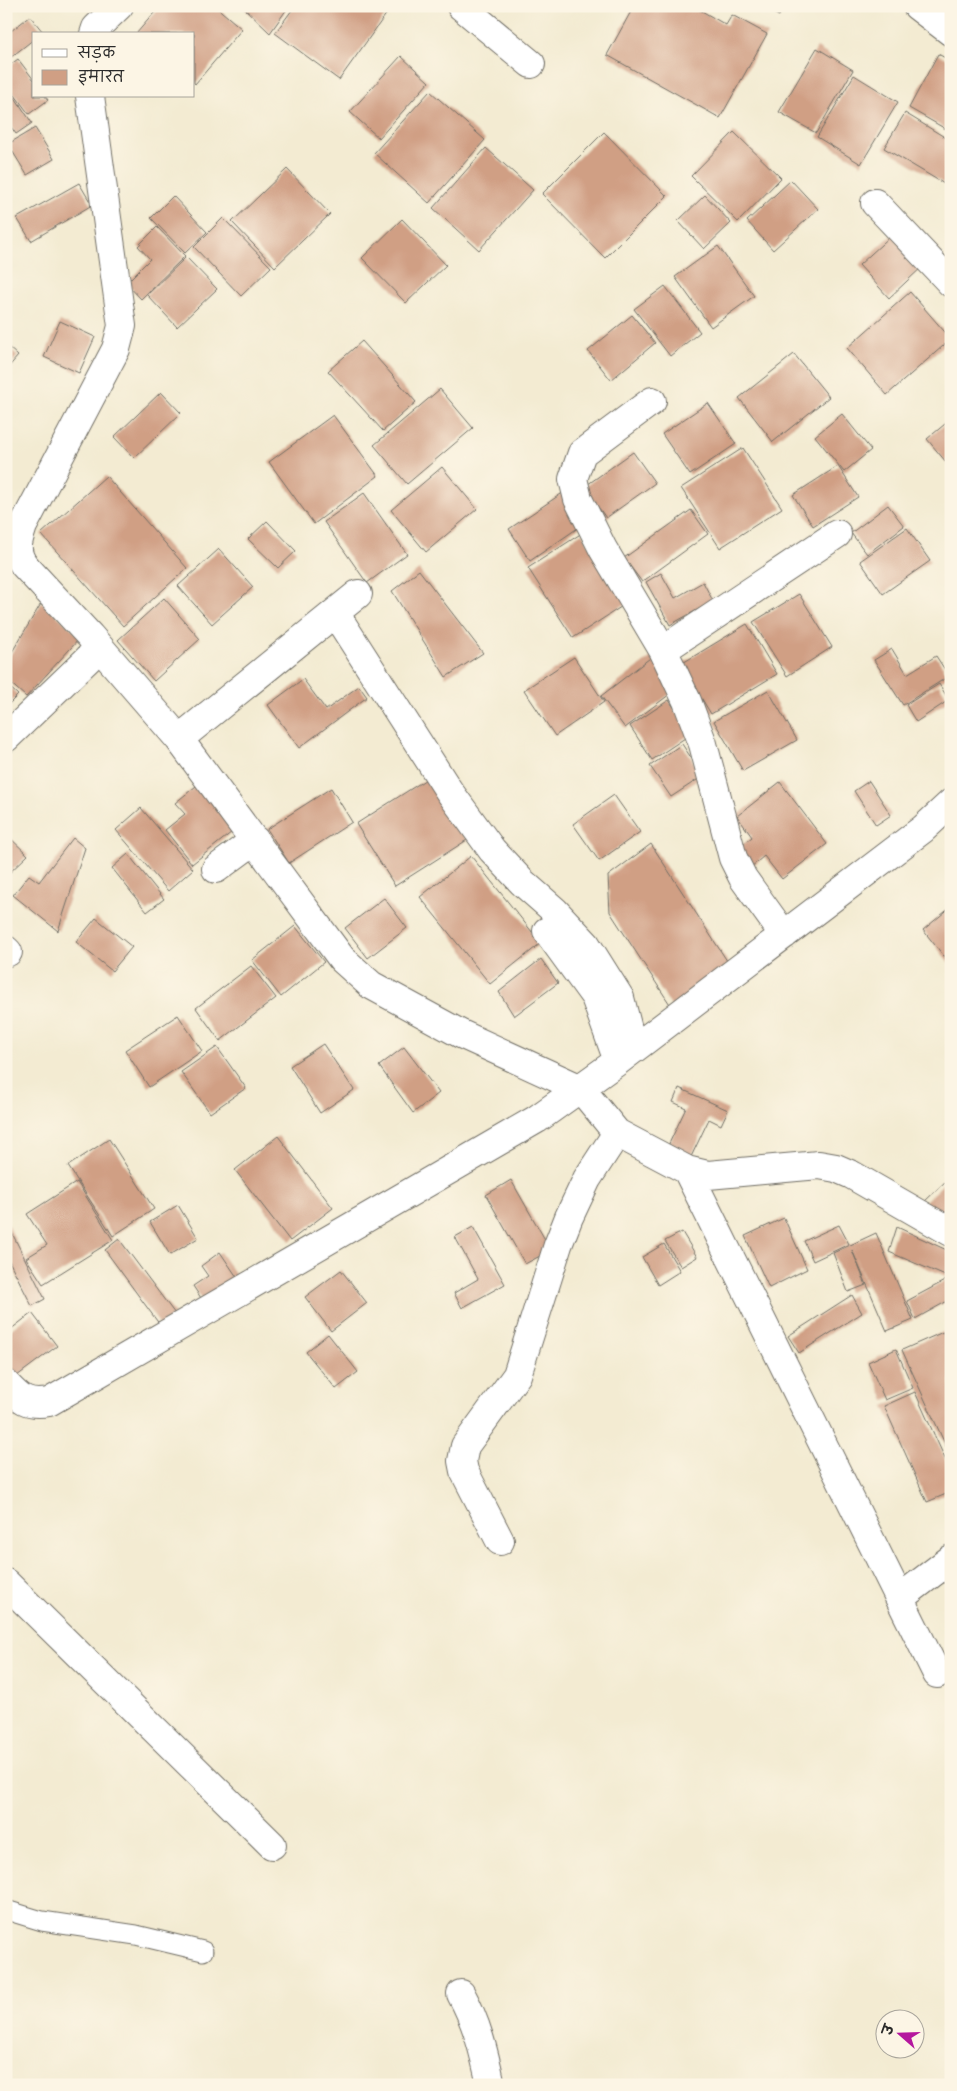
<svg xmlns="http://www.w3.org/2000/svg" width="957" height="2091" viewBox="0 0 957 2091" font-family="Mali,'Playpen Sans Deva',sans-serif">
<rect width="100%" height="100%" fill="#fcf5e5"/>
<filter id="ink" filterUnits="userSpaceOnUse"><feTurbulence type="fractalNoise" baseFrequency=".02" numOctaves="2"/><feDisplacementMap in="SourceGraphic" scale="10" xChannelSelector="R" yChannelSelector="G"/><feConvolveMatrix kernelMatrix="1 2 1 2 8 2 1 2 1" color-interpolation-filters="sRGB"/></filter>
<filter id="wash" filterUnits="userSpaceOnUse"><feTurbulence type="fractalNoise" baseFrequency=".0096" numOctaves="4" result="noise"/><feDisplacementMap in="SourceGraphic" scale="20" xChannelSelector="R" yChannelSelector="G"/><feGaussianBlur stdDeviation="1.12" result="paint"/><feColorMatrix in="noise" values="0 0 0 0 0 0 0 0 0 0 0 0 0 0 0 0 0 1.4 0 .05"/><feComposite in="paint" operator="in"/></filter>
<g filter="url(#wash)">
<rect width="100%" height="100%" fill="#f3ebd2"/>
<g id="blocks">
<!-- building -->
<path fill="#d09f84" d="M160 6H215L242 29 195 84 194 83V34H136Z
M242 6H289L270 33Z
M295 6H392L339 80 275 33Z
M634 6H693L726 25 732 15 767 34 720 118 607 55Z
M760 6H784L779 16Z
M30 16 43 32 34 34V39L6 61V35Z
M817 48 853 70 816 133 779 112Z
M938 54 951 61V132L909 108Z
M401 56 429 82 379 138 350 112Z
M18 59 34 80V96H45L48 100 29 114 6 83V68Z
M854 75 898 102 861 164 817 137Z
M6 84 32 123 16 134 6 120Z
M430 91 485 140 429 203 374 153Z
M905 113 951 141V188L884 148Z
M35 128 54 159 27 175 8 144Z
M604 132 667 196 605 258 542 194Z
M734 132 781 178 738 222 691 176Z
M486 148 533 190 479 250 433 208Z
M287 169 330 214 275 267 232 222Z
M791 180 818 209 773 250 747 221Z
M79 183 92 205 31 241 17 218Z
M705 195 731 223 704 249 678 221Z
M173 196 207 232 185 253 151 218Z
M223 218 271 267 241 296 194 247Z
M402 219 446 265 406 303 362 258Z
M157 227 185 256 141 299 126 283 150 259 138 246Z
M894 233 924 265 889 298 859 265Z
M718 246 754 296 711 327 675 277Z
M186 257 217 289 177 327 147 295Z
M665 286 700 332 670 356 634 309Z
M910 292 951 339 887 395 847 348Z
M632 315 655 343 611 380 588 351Z
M60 321 95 337 79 373 44 357Z
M362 341 416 402 383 431 328 371Z
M6 345 18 356 6 370Z
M794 354 829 397 773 442 739 398Z
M440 389 473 428 407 484 374 445Z
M161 392 181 413 134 458 114 437Z
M708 403 736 444 690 475 662 434Z
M842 414 871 450 844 472 815 436Z
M333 415 378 476 314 524 269 462Z
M951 419V468L927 439Z
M743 448 782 508 720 548 681 488Z
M633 452 655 483 606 518 584 487Z
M838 466 858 497 813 526 793 495Z
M442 467 477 509 426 552 391 510Z
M106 476 187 568 123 626 41 534Z
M564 492 585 523 530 561 509 529Z
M364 493 407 554 367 583 324 522Z
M888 505 904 526 867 554 851 533Z
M691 510 708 534 642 582 624 558Z
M267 521 296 551 278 568 248 539Z
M907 528 930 561 883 594 860 561Z
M582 533 627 603 573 638 528 568Z
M219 549 253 587 212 624 178 586Z
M419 570 483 653 446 677 392 591Z
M661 573 675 598 703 582 713 601 670 625 646 582Z
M799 594 832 647 787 676 753 622Z
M164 598 200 639 154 681 118 640Z
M42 602 81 637 26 697 6 679V662Z
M747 624 777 674 711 714 681 664Z
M892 649 907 674 936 656 949 676 903 705 874 660Z
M654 655 678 688 625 728 601 696Z
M574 657 604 702 555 736 524 690Z
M303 679 326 710 359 686 367 697 299 748 268 705Z
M6 684 18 695 6 707Z
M939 684 949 700 916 722 906 705Z
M768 690 797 740 743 771 714 721Z
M669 700 691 734 652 760 630 726Z
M682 744 703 776 671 797 650 766Z
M428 778 467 840 395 886 356 824Z
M869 781 891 815 876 825 854 791Z
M201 782 237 828 192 864 165 830 185 814 175 803Z
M780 782 827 844 782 879 764 856 750 868 736 850 752 837 737 816Z
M331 788 352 822 289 863 267 829Z
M614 795 640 832 599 861 573 824Z
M141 808 193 869 168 891 116 830Z
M6 834 28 855 6 876Z
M73 838 85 848 58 931 13 895 29 875 39 882Z
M651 844 733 970 673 1009 610 912 608 876Z
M128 854 164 899 147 912 112 868Z
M471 856 541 943 490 984 420 897Z
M384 898 407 928 368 958 345 928Z
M951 907V965L923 930Z
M96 918 132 947 112 971 76 942Z
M295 926 324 962 281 997 252 960Z
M541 959 558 983 514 1016 499 992Z
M251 966 276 998 220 1041 196 1008Z
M178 1015 202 1051 149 1087 125 1050Z
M323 1044 354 1090 320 1113 290 1066Z
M217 1047 246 1088 210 1113 181 1072Z
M404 1047 439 1093 413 1113 379 1066Z
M679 1088 728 1110 721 1125 709 1119 690 1159 667 1148 686 1108 673 1102Z
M278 1136 333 1208 290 1241 235 1170Z
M109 1139 154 1209 113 1236 68 1166Z
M951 1176V1217L921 1205Z
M511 1180 551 1250 525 1264 486 1195Z
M77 1182 113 1240 43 1284 26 1258 47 1245 27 1214Z
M178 1205 198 1238 170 1255 150 1222Z
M784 1218 807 1269 769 1288 745 1236Z
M6 1221 45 1299 32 1306 6 1255Z
M839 1225 849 1244 813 1261 804 1241Z
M473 1227 505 1284 462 1308 454 1293 478 1279 455 1237Z
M897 1227 951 1252V1299L915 1319 907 1301 950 1278 889 1252Z
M682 1232 697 1257 681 1267 665 1241Z
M876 1233 913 1320 887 1331 852 1250 866 1285 848 1292 833 1253Z
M119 1239 175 1314 160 1325 105 1250Z
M664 1244 680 1271 658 1285 642 1257Z
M220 1252 239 1280 205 1304 193 1286 208 1276 201 1266Z
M341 1270 367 1303 331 1331 305 1297Z
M852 1295 862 1313 799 1353 788 1336Z
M32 1313 57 1346 9 1382 6 1379V1333Z
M943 1332 951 1349V1457L902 1350Z
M328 1334 358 1372 336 1389 306 1352Z
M896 1349 913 1388 885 1400 868 1362Z
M915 1392 951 1472V1492L927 1502 884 1406Z"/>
</g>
</g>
<g filter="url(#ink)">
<use href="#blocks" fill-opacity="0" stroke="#716e65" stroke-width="1"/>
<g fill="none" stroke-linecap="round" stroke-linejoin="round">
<defs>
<path id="lane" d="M6 1910 42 1921 136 1935 203 1951"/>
<path id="street" d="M461 6 531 64
M917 6 951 32
M94 34 96 28 119 6
M90 96 122 326 116 349 23 526C18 541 14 551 24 565L90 636 179 739 342 959 371 985 461 1034 581 1089 617 1133 687 1170 708 1175 819 1165 836 1168 852 1175 951 1232
M875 203 951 283
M652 401 582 453 573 479 578 499 603 549 663 650 687 701 703 744 733 858 743 878 784 935
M335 613 449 791 492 850 522 882 555 911 586 944 620 998 633 1049
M663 650 837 534
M6 738 88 659 94 652 95 644
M179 739 358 594
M216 869 255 840
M547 931 595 997 618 1061
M6 950 8 952
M687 1170 937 1674
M6 1384C20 1399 27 1406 49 1402L537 1119 618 1061 923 829 951 803
M500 1541 464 1471 462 1461 465 1446 517 1375 558 1245 569 1217 587 1179 617 1133
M6 1583 272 1845
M900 1598 951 1559
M461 1994C477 2023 484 2052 491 2085"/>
</defs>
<!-- lane casing -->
<use href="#lane" stroke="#716e65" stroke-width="21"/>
<!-- street casing -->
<use href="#street" stroke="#716e65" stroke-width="30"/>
<!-- lane -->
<use href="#lane" stroke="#fff" stroke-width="19"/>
<!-- street -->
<use href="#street" stroke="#fff" stroke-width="28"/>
</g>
</g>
<!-- margin -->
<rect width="957" height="2091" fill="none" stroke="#fcf5e5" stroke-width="25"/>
<!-- legend -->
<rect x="32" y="32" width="162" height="65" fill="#fcf5e5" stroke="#a8a49b"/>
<rect x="42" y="49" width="25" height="8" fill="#ffffff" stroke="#a8a49b"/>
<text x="78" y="58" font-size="15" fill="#2b2b2b">सड़क</text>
<rect x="42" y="70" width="25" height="15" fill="#d09f84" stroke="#a8a49b"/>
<text x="78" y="82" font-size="15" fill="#2b2b2b">इमारत</text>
<!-- north arrow -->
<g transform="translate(900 2034) rotate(290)"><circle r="24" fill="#fcf5e5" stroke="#a8a49b"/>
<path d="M0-4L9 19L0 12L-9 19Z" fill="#b5179e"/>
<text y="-8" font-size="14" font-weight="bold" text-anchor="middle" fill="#2b2b2b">उ</text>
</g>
</svg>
